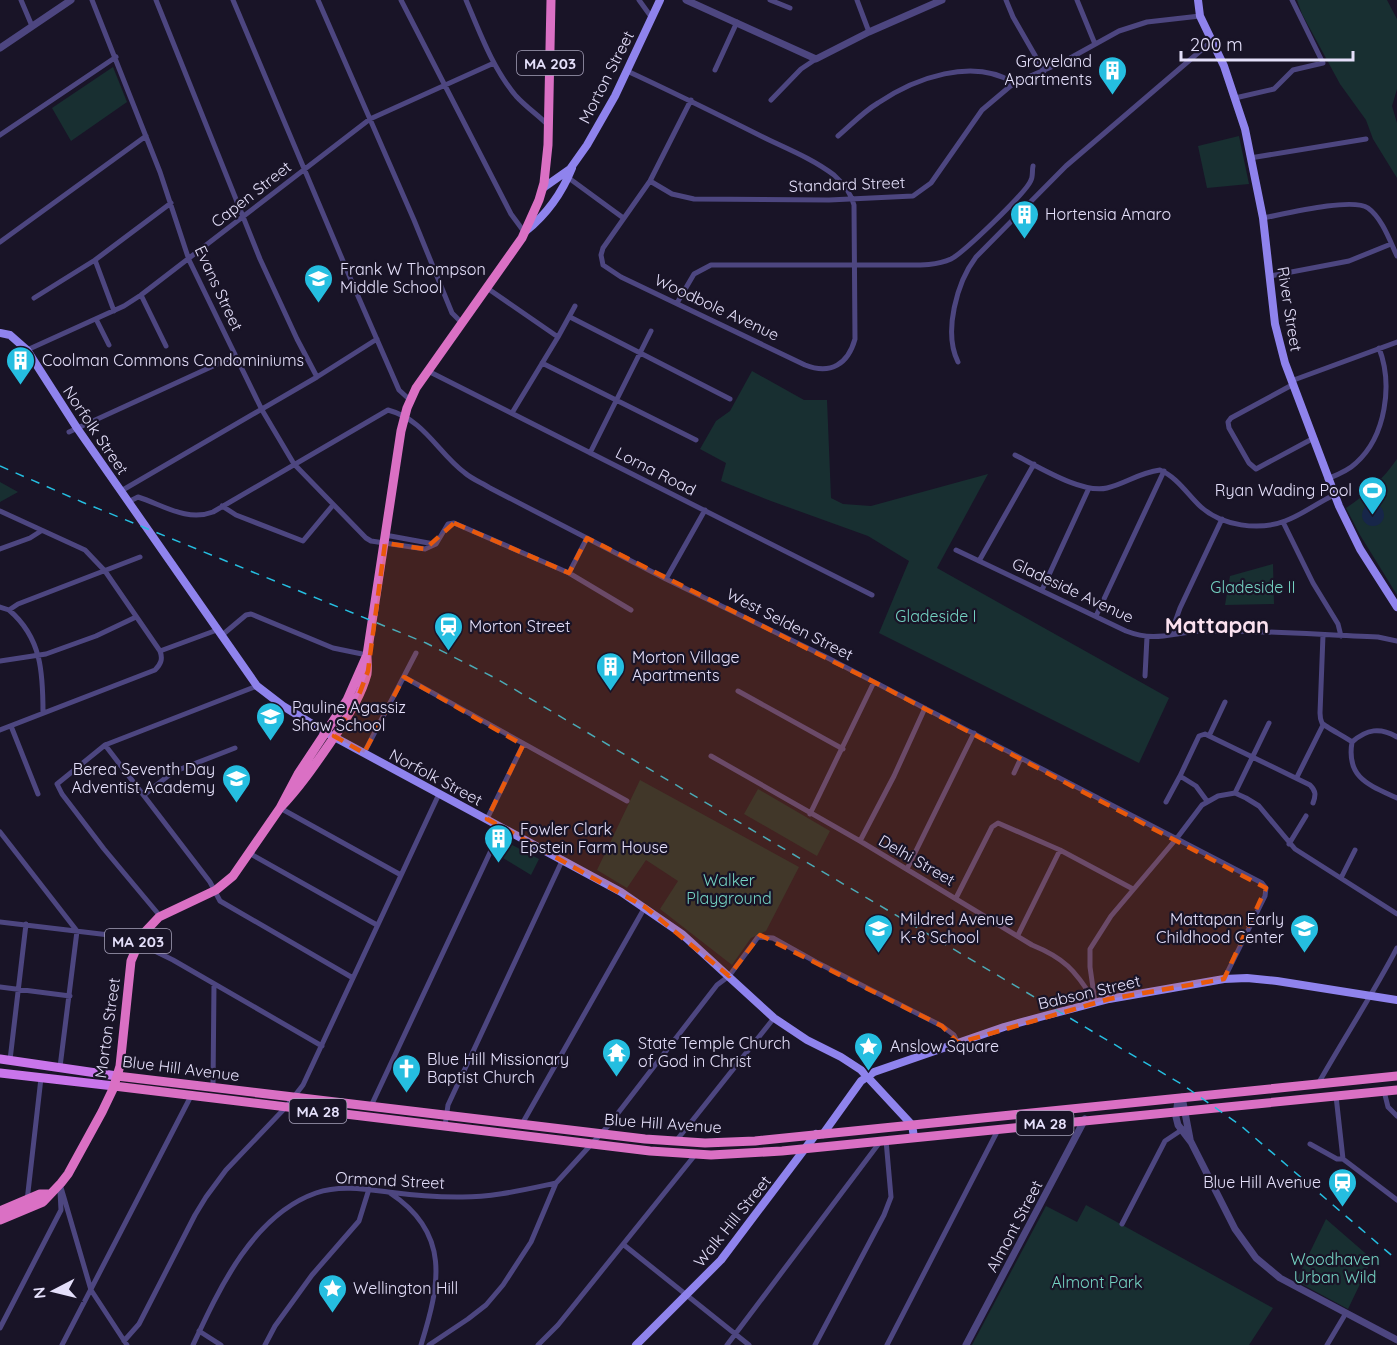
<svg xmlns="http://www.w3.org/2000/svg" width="1397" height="1345" viewBox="0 0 1397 1345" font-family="Quicksand,sans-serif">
<rect width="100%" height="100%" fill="#191427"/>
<!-- green -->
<path fill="#182f31" d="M1297 0H1387L1397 19V89L1392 106 1397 123V178L1373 139 1366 120 1340 84 1302 14Z
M113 67 127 102 71 141 52 108Z
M1239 136 1249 184 1207 188 1198 146Z
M752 371 804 400H827L831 498 843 504 871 506 988 474 937 568 1169 698 1139 763 879 633 909 561 868 536 771 501 721 481 726 463 700 449 716 421 730 411Z
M1397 459V595L1360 535 1346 508C1367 494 1383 479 1397 459Z
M0 482 18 492 0 502Z
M1273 564 1274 604 1225 605 1230 576Z
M640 780 799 867 766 931 751 938 732 965 660 909 678 881 646 860 627 888 597 870Z
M758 789 830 831 817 856 744 814Z
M501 839 539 859 531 875 495 853Z
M1086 1205 1273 1308 1249 1345H972L1046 1206 1077 1222Z
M1326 1219 1372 1259 1348 1309 1296 1281Z"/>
<!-- water -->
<path fill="#172649" d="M1362 515a11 11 0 1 1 22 0a11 11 0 1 1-22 0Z"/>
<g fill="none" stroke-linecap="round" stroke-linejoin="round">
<!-- minor -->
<path stroke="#4d4680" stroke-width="5" d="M21 0 32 26
M92 0 160 172 189 260 262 410 294 464 366 538 371 541 425 549 436 544 448 524 454 523 569 573 631 610
M156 0 260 259 297 339 317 377
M233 0 351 280 399 390 410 400
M318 0 414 220 452 313 462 323
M401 0 511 214 525 233
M466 0C480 33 493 69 516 96 526 107 538 115 548 125
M639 0 652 18
M770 0 790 8
M857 0 869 32
M1006 0 1013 17 1044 71
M1077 0 1095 44
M715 70 737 22
M627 71C673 92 719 115 765 138 788 149 813 159 834 175 843 183 851 193 854 205L855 339C848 364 831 375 805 365L621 277 603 265 601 255 603 248 650 181 691 100
M1235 98 1274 89 1293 70 1323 63 1292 0
M771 100 801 69 816 59
M0 135 116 57
M838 136C851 125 863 112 878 103 915 78 973 57 1014 83
M1250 158 1366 139
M566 176 622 217
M650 181 672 194 694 199 829 200 913 196 931 183 982 110 1014 83 1063 62 1119 31 1147 22 1200 16
M1263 218C1284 214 1352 197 1368 208 1382 218 1390 241 1397 256
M0 242 146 136
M1270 276 1349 261 1391 244
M487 288 558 337
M141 295 166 346
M34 298 95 260
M677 303 694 274 711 265H900C916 265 936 266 951 259 963 253 1027 192 1031 180 1033 177 1032 170 1033 166
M114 311 95 260 171 203
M570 317 730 399
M96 319 109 345
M27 350 124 306 141 295 370 119 494 63
M958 362C943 332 957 282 976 257L1066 166 1212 41
M542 363 696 440
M428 371 872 595
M1291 381 1397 342
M1292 385 1231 418 1228 422 1229 428 1249 463 1256 469 1312 439
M512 413 558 337 575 306
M69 432 235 356
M590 453 651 331
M1015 455C1039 467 1082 494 1107 488 1127 483 1138 473 1160 470 1177 477 1188 495 1201 507 1222 526 1259 531 1285 521 1302 515 1317 503 1334 495
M1327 479C1337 475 1348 471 1356 463 1386 436 1393 384 1379 348
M121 491 317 377 377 339
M128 502 138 497C163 505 187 522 213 512L388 410C425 420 437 452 465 473 472 479 482 483 490 488L666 579 824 656 1262 883 1266 888 1265 896 1224 979
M222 506 236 515 303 541 333 505
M0 511 85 550 105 571 160 651
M1283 522 1313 583 1338 624 1341 636
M385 535 434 544
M0 549 30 538 41 531
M956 550 1126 631C1157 643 1173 632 1203 631 1261 630 1320 635 1378 637L1397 641
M979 561 1034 464
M569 573 587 538
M666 579 705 510
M1042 590 1089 488
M0 607 9 610 18 604 140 557
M9 610C42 638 43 674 43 713
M1096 616 1164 471
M1174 634 1175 622 1180 608 1222 519
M1323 635 1320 713C1320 715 1321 721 1322 723 1324 726 1347 738 1352 742
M221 636 246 615 251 614 333 648 367 655
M0 661 46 654 96 636 136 617
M1145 676 1147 637
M404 677 627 801
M738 691 843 749
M11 726 38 794
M0 730 155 670C161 664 163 659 160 651L217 630
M1209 736 1225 702
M1397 737C1380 727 1367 729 1352 742 1346 778 1369 785 1397 798
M105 745 210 882 220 901 353 978
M364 753 416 653
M711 756 860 841 1032 945C1064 958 1075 970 1093 999
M1014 773 1021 758
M1297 777 1323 725
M1235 793 1269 723
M144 795 173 772 235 748
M1207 801 1196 786 1180 776 1199 736 1205 734 1310 785C1316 791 1316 795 1313 803
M1166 802 1180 776
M280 808 401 875
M810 814 874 682
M487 819 523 745
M0 832 77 931 60 1067
M860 841 894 776 925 708
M1289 844 1306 816
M249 853 377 925
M907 869 974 733
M1341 878 1355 850
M956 898 992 827 998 823 1060 850 1133 889
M160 916 104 849 62 794 57 784 105 745 257 686
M0 922 126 937 173 960 322 1046
M1018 935 1060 850
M0 987 70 996
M1095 1002 1090 967V949L1111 916 1177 838 1202 805 1218 796 1235 793 1246 798 1259 806 1295 849 1397 914
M10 1060 26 924
M1318 1084C1344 1038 1373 994 1397 948
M213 1087 214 984
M1384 1091 1388 1107 1397 1116
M1336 1096 1343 1159 1397 1200
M371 1106 502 827
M522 1124 645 907
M445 1126 448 1105 562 861
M676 1141 774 1018
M1310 1144 1337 1159H1343
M60 1184 91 1290 127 1345
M390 1193C451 1233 440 1284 421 1345
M27 1201 41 1078
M1122 1224 1165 1141 1183 1129
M624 1245 749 1345
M0 1328 61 1210 60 1191
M199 1331 221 1345
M124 1341 139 1324 195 1215 206 1197 226 1170 286 1107 303 1085 439 794
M62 1345 191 1096
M193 1345C219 1289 253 1215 316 1193 339 1185 365 1189 388 1192 411 1195 434 1197 457 1197 490 1198 523 1190 556 1183
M265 1345 275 1326 312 1275 359 1221 369 1189
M429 1345 468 1319 486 1305 503 1285 531 1242 556 1183 608 1126 717 985 729 976 758 937 773 938 816 962 942 1026 954 1035 958 1043
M538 1345 558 1325 695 1155
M727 1345 880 1142
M815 1345 884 1215 891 1197 886 1140
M887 1345 999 1128
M1327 1345 1346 1313"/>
<!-- tertiary -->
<path stroke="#4d4680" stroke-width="7" d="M686 0 816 59 869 32 942 0
M0 48 71 0
M1182 1097 1190 1139
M1178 1098 1176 1117 1178 1125 1191 1142 1235 1229 1256 1258 1280 1278 1397 1340
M966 1345 1085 1119"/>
<!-- secondary -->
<path stroke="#8f83ed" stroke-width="8" d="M1198 0 1200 16 1224 66 1245 129 1263 218 1275 324 1285 363 1339 506 1360 549 1397 607
M543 188 570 169 587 145 615 96 660 0
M526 231C547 214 562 193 572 168
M0 333 10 335 27 350 77 428 257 686 283 706 325 732 621 892 682 934 774 1018 807 1040 841 1057 861 1070 912 1125 914 1137
M823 1134 861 1081 874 1072 1004 1027 1044 1016 1109 999 1224 979 1247 978 1277 981 1397 1000
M636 1345 721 1260 816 1134"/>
<!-- primary -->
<path stroke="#c975eb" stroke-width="9" d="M0 1059 117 1076
M0 1073 114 1086"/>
<!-- trunk -->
<path stroke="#da70c4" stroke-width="9" d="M280 808C302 785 319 759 337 733 349 714 361 696 367 674 368 668 367 662 367 655L401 431 407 408 416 388 522 238 539 200 544 183 548 145 551 0
M117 1076 645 1139 705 1143 755 1141 1397 1076
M114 1086 650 1151 711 1155 782 1151 1397 1090
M0 1211 40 1194H49
M0 1220 43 1202 61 1183 68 1174 102 1112 113 1089 120 1066 131 961 142 935 159 917 216 890 233 876 280 808 298 774 347 700 366 657"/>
<!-- rail -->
<path stroke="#25bee0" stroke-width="1.5" stroke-dasharray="9 8" stroke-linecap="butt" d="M0 466 82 502 426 643 497 679 1183 1085 1240 1125 1397 1260"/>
</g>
<!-- marked area -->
<path fill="#e8590c" fill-opacity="0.2" stroke="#e8590c" stroke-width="4.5" stroke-dasharray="12 8" stroke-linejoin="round" d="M454 523 569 573 587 538 874 682 1266 888 1224 979 1109 999 958 1043 942 1026 760 935 729 976 645 907 487 819 523 745 404 677 364 753 334 736 357 700 368 671 385 543 425 549Z"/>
<!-- icons -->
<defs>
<symbol id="building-pin" viewBox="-11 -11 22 30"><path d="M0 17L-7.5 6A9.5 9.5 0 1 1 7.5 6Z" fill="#25bee0" stroke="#191427"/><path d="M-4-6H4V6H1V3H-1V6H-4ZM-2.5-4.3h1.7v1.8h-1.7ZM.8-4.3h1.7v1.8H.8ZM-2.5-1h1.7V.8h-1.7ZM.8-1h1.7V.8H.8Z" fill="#fff"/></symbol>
<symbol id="school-pin" viewBox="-11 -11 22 30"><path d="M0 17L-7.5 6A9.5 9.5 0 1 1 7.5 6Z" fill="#25bee0" stroke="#191427"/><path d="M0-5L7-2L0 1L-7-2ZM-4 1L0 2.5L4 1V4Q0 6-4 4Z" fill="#fff"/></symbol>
<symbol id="stadium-pin" viewBox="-11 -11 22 30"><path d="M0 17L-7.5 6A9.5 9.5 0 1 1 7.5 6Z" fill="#25bee0" stroke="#191427"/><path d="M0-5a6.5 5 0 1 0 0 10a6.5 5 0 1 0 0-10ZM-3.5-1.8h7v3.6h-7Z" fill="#fff"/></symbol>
<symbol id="station-pin" viewBox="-11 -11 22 30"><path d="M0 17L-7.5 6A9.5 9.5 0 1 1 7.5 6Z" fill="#25bee0" stroke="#191427"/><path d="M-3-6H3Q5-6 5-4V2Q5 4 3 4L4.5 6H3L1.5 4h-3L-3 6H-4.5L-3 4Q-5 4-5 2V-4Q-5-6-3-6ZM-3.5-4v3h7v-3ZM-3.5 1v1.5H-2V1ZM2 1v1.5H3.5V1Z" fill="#fff"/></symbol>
<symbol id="sight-pin" viewBox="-11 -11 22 30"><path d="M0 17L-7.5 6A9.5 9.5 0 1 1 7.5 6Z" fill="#25bee0" stroke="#191427"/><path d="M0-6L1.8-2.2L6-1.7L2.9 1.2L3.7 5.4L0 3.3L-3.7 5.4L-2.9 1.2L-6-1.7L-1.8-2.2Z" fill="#fff"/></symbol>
<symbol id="temple-pin" viewBox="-11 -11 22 30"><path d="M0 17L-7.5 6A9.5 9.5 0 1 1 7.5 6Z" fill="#25bee0" stroke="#191427"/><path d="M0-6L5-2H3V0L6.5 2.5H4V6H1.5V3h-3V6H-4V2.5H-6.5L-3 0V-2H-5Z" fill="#fff"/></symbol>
<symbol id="church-pin" viewBox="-11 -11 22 30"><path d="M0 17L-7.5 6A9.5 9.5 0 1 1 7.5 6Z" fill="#25bee0" stroke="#191427"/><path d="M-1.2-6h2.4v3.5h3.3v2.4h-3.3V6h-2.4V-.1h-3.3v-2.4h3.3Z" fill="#fff"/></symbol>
</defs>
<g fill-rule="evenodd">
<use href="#building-pin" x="1096" y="54" width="33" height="45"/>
<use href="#building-pin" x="1008" y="198" width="33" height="45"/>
<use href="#school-pin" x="302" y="262" width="33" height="45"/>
<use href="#building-pin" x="4" y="344" width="33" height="45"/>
<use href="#stadium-pin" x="1356" y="474" width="33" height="45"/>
<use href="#station-pin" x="432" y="610" width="33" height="45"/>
<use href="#building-pin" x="594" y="650" width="33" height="45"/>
<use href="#school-pin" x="254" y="700" width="33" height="45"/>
<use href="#school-pin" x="220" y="762" width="33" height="45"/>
<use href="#building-pin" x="482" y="822" width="33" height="45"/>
<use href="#school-pin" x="862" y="912" width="33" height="45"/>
<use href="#school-pin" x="1288" y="912" width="33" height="45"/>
<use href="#sight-pin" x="852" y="1030" width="33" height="45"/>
<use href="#temple-pin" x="600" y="1036" width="33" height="45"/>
<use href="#church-pin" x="390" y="1052" width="33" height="45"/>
<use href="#station-pin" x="1326" y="1166" width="33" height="45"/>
<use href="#sight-pin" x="316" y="1272" width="33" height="45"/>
</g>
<g text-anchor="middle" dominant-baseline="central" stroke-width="4.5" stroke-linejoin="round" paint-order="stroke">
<!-- shield labels -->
<g fill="#191427" stroke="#a7a2bb" stroke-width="1.5">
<rect x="517" y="51" width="66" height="24" rx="4.5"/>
<rect x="105" y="929" width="66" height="24" rx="4.5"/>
<rect x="289.5" y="1099" width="57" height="24" rx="4.5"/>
<rect x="1016.5" y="1111" width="57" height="24" rx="4.5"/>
</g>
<g font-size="15" font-weight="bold" fill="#e4dffa">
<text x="550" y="63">MA 203</text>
<text x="138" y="941">MA 203</text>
<text x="318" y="1111">MA 28</text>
<text x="1045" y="1123">MA 28</text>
</g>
<!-- poi labels -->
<g font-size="16" fill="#e4dffa" stroke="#191427" text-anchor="start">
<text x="1092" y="61" text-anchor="end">Groveland<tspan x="1092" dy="18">Apartments</tspan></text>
<text x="1045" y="214">Hortensia Amaro</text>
<text x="340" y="269">Frank W Thompson<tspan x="340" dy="18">Middle School</tspan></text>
<text x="42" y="360">Coolman Commons Condominiums</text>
<text x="1352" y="490" text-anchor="end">Ryan Wading Pool</text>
<text x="469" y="626">Morton Street</text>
<text x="632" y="657">Morton Village<tspan x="632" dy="18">Apartments</tspan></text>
<text x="292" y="707">Pauline Agassiz<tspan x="292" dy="18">Shaw School</tspan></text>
<text x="215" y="769" text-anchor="end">Berea Seventh Day<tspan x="215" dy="18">Adventist Academy</tspan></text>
<text x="520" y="829">Fowler Clark<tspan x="520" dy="18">Epstein Farm House</tspan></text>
<text x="900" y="919">Mildred Avenue<tspan x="900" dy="18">K-8 School</tspan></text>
<text x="1284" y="919" text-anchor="end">Mattapan Early<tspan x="1284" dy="18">Childhood Center</tspan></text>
<text x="638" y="1043">State Temple Church<tspan x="638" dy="18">of God in Christ</tspan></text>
<text x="890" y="1046">Anslow Square</text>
<text x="427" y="1059">Blue Hill Missionary<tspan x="427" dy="18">Baptist Church</tspan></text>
<text x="1321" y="1182" text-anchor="end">Blue Hill Avenue</text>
<text x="353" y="1288">Wellington Hill</text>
</g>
<!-- street labels -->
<g font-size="16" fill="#e4dffa" stroke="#191427">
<text transform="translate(606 77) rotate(-63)">Morton Street</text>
<text transform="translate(847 184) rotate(-2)">Standard Street</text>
<text transform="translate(251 194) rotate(-38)">Capen Street</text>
<text transform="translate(219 288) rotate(65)">Evans Street</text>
<text transform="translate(717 307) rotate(25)">Woodbole Avenue</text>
<text transform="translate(1290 309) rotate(81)">River Street</text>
<text transform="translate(96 430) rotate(56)">Norfolk Street</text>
<text transform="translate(656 471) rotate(27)">Lorna Road</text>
<text transform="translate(1073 590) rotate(25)">Gladeside Avenue</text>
<text transform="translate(790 624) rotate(27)">West Selden Street</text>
<text transform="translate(436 777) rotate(28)">Norfolk Street</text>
<text transform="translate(917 860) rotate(30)">Delhi Street</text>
<text transform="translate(1089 992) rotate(-13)">Babson Street</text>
<text transform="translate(107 1028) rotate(-82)">Morton Street</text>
<text transform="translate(181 1068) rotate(7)">Blue Hill Avenue</text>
<text transform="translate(663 1123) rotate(4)">Blue Hill Avenue</text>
<text transform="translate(390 1180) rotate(3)">Ormond Street</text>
<text transform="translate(732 1221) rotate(-51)">Walk Hill Street</text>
<text transform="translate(1014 1226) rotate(-62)">Almont Street</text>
</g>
<!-- park labels -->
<g font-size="16" fill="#74d2c2" stroke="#191427">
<text x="1253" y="587">Gladeside II</text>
<text x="936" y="616">Gladeside I</text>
<text x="729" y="880">Walker<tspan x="729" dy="18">Playground</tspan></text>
<text x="1335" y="1259">Woodhaven<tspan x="1335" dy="18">Urban Wild</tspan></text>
<text x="1097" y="1282">Almont Park</text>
</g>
<!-- district labels -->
<g font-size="22" font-weight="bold" fill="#fbe1ef" stroke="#191427">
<text x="1217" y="625">Mattapan</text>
</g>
</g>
<!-- north arrow -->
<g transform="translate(54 1291) rotate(263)" stroke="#191427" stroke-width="4.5" paint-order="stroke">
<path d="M0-4.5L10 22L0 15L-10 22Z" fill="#e4dffa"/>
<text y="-9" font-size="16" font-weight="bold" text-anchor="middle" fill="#e4dffa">N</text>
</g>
<!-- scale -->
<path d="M1181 51v9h172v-9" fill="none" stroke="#e4dffa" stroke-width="3"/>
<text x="1190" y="51" font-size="18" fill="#e4dffa" stroke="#191427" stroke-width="4.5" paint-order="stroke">200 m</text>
</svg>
